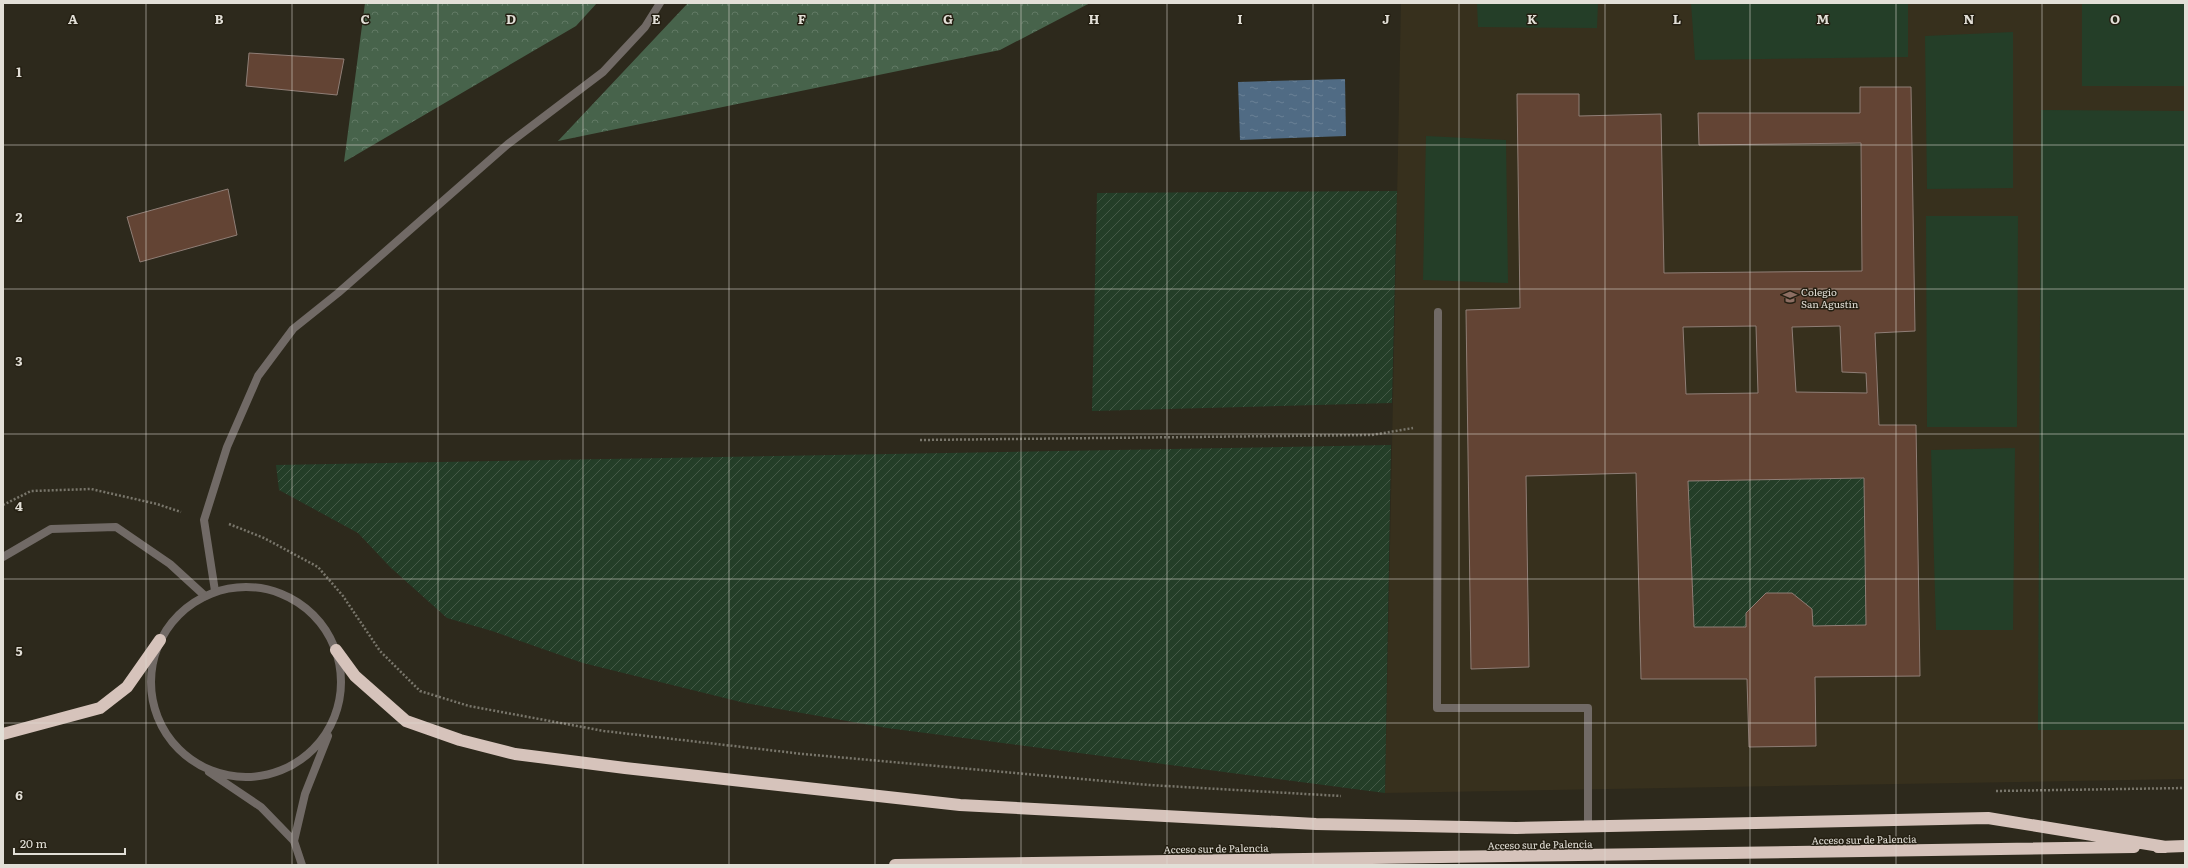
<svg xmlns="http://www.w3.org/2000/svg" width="2188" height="868" viewBox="0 0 2188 868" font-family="Literata,serif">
<defs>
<pattern id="forest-crowns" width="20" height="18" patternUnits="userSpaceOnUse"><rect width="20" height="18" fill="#47634b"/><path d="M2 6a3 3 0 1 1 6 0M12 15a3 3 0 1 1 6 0" fill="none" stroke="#617964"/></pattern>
<pattern id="garden-furrows" width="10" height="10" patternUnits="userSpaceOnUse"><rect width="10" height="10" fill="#243e28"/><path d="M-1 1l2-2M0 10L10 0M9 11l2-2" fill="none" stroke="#445946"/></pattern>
<pattern id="water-ripples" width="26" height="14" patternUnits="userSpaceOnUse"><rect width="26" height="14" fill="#506b84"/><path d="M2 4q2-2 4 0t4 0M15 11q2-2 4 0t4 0" fill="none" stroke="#698095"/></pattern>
</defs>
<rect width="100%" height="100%" fill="#2d291c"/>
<!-- built -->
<path fill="#37301d" d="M1401 3H2185V779L1385 793Z"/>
<!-- forest -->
<path fill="url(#forest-crowns)" d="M365 3H597L576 26 344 162Z
M688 3H1090L1000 50 558 141Z"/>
<!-- garden -->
<path fill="url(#garden-furrows)" d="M1397 191 1392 403 1092 411 1097 193Z
M1391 445 1385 793 887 728 745 703 583 663 492 631 447 618 390 567 358 533 279 490 276 465Z
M1864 478 1866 625 1813 626 1812 609 1792 593H1766L1746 627H1694L1688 481Z"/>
<!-- pitch -->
<path fill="#243e28" d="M1477 3H1598L1597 28 1478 27Z
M1691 3H1908V57L1695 60Z
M2082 3H2185V86H2082Z
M2013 32V188L1927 189 1925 36Z
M2041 110 2185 111V730H2038Z
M1426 136 1506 140 1508 283 1423 280Z
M1926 216H2018L2017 427H1927Z
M2015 448 2013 630H1936L1931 450Z"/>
<!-- water -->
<path fill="url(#water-ripples)" d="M1345 79 1346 136 1240 140 1238 82Z"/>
<!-- building -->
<path fill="#634434" stroke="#8f7e76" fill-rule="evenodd" d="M249 53 344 59 337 95 246 86Z
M1860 87H1911L1915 331 1875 333 1879 425H1916L1920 676 1815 677 1816 746 1749 747 1747 679H1641L1636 473 1526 476 1529 667 1471 669 1466 310 1520 308 1517 94H1579V116L1661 114 1664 273 1862 271 1861 143 1699 145 1698 113H1860ZM1756 326 1758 393 1686 394 1683 327ZM1840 326 1842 372 1866 373 1867 393 1796 392 1792 327ZM1864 478 1866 625 1813 626 1812 609 1792 593H1766L1746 613V627H1694L1688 481Z
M228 189 237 235 140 262 127 217Z"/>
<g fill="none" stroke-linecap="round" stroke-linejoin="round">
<!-- path -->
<path stroke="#79766b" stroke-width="2.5" stroke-dasharray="2 2" stroke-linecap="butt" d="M920 440 1372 435 1413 428
M3 505 31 491 91 489 157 504 181 512
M229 524 264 538 318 567 343 596 380 651 420 691 469 706 604 731 803 754 1149 785 1341 796
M1996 791 2185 788"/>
<!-- service -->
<path stroke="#716a66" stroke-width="8" d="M1438 312 1437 708H1588V825
M3 557 51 529 116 527 170 564 205 596
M215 591 204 520 227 447 258 376 293 329 338 293 508 144 603 72 645 27 660 3"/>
<!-- minor -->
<path stroke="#716a66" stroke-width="8" d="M151 682a95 95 0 1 1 190 0a95 95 0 1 1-190 0Z
M209 772 261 807 294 841 302 865
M294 841 305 794 328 736"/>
<!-- motorway -->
<path stroke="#d6c3bb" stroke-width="12" d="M336 650 355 676 406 721 460 740 515 754 625 768 960 805 1316 824 1516 828 1988 818 2166 847
M3 734 100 708 127 687 160 640
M2158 847 2185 846
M895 865 2134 847"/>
</g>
<!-- grid -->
<path fill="none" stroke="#e2dfd7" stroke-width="1" stroke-opacity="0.55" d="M146 3V865M292 3V865M438 3V865M583 3V865M729 3V865M875 3V865M1021 3V865M1167 3V865M1313 3V865M1459 3V865M1605 3V865M1750 3V865M1896 3V865M2042 3V865M3 145H2185M3 289H2185M3 434H2185M3 579H2185M3 723H2185"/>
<!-- icons -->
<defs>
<symbol id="school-bare" viewBox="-9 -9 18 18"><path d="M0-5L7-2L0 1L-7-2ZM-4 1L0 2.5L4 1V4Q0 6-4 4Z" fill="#8d6e63" stroke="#241f12" stroke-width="2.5" paint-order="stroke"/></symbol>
</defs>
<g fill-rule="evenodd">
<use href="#school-bare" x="1780" y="287" width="20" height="20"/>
</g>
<g text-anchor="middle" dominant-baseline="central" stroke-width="3" stroke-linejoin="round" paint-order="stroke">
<!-- poi labels -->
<g font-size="10" fill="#e2dfd7" stroke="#241f12" text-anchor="start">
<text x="1801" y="291">Colegio<tspan x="1801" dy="12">San Agustín</tspan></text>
</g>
<!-- street labels -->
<g font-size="10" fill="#e2dfd7" stroke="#241f12">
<text transform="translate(1864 839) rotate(-1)">Acceso sur de Palencia</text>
<text transform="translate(1540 844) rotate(-1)">Acceso sur de Palencia</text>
<text transform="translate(1216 848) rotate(-1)">Acceso sur de Palencia</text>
</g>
</g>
<g font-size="13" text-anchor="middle" font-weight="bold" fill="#e2dfd7" stroke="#241f12" stroke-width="3" stroke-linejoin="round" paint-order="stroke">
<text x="73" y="24">A</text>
<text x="219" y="24">B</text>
<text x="365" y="24">C</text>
<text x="511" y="24">D</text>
<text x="656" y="24">E</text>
<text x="802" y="24">F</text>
<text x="948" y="24">G</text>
<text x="1094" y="24">H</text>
<text x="1240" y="24">I</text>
<text x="1386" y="24">J</text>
<text x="1532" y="24">K</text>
<text x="1677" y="24">L</text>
<text x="1823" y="24">M</text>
<text x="1969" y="24">N</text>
<text x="2115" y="24">O</text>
<text x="19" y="77">1</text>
<text x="19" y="222">2</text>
<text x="19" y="366">3</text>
<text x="19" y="511">4</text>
<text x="19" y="656">5</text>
<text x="19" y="800">6</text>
</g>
<!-- border -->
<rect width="2188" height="868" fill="none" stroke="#e2dfd7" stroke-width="8"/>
<!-- scale -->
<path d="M14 848v6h111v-6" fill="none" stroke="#e2dfd7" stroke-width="2"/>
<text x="20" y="848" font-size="12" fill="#e2dfd7" stroke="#241f12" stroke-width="3" paint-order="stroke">20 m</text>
</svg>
